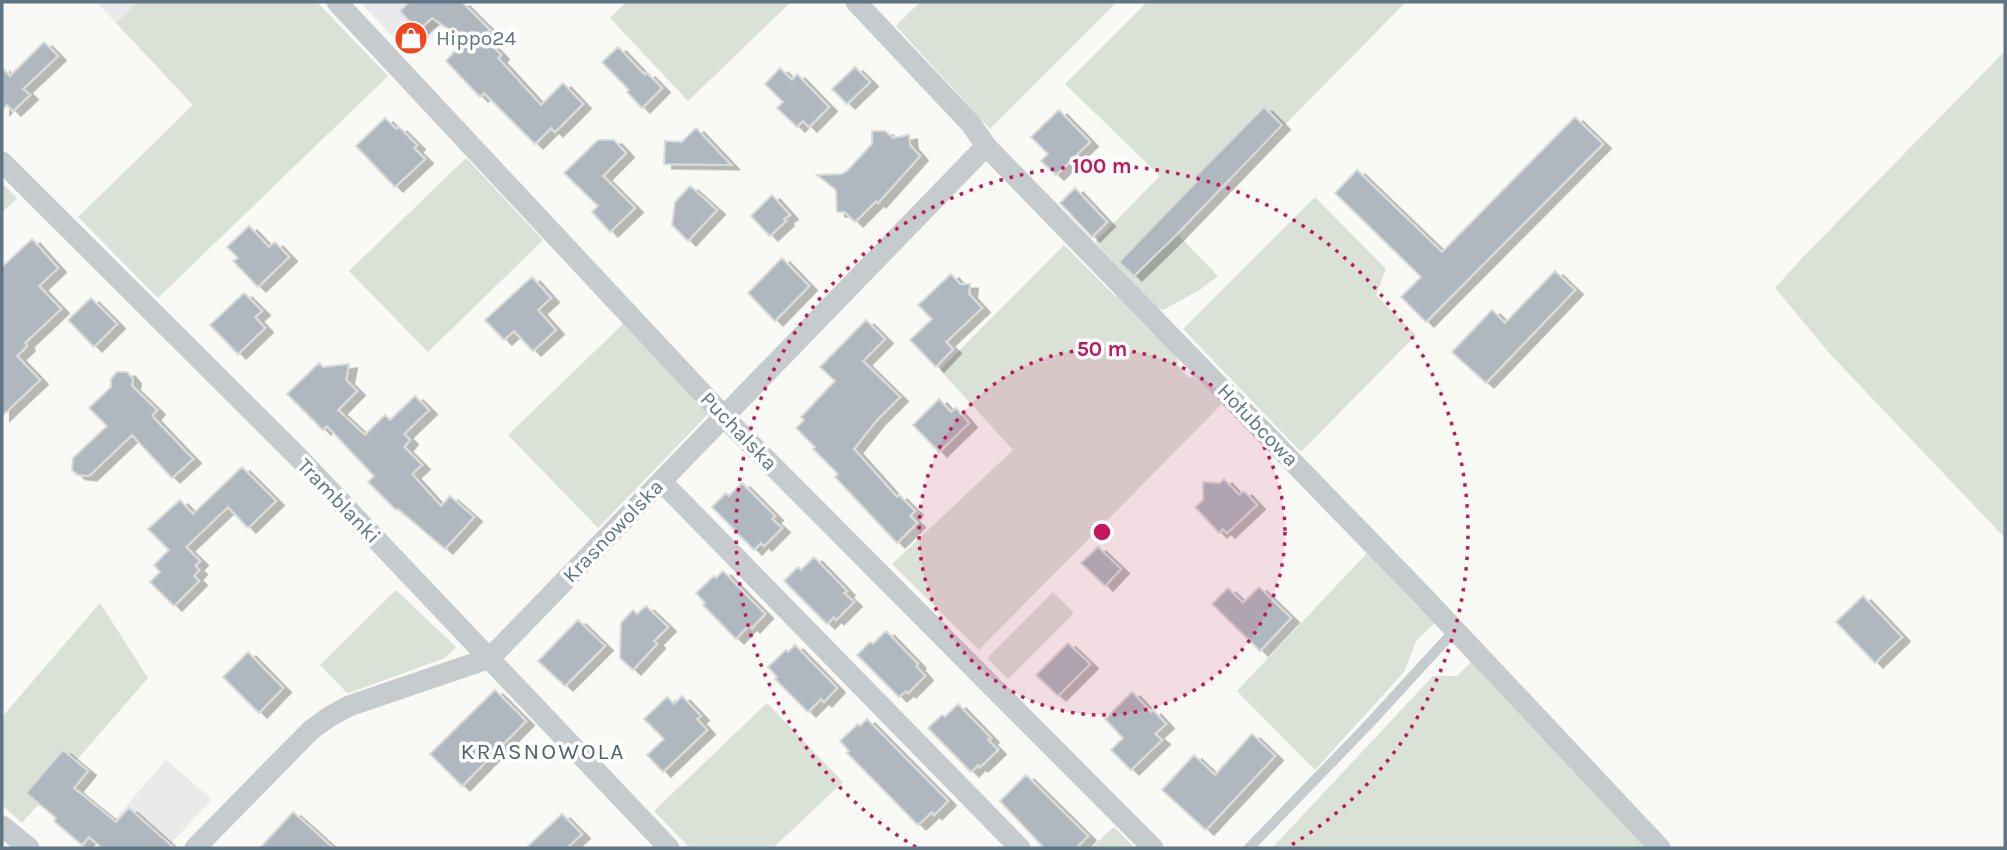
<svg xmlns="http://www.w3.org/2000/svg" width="2007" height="850" viewBox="0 0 2007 850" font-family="Karla,sans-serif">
<defs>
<filter id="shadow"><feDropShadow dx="8" dy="4.5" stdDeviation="0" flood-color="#0004"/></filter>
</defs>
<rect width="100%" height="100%" fill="#f9f9f6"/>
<!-- built -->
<path fill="#e9eae9" d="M96 2H138L116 23Z
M360 2H467L410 55Z
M166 760 212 799 167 848H102L95 842Z"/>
<!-- green -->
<path fill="#dae1d6" d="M138 2H317L388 76 158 298 78 217 193 105 116 23Z
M626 2H791L688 101 610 18Z
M920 2H1117L990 129 896 26Z
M1147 2H1406L1177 234 1218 276 1201 289 1163 310 1157 308 1095 242 1160 176 1065 84Z
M2005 51V538L1830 354 1775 288 1804 256Z
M466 158 543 240 428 352 349 271Z
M2 183 17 198 2 213Z
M1315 197 1386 269 1376 295 1416 335 1301 452 1183 329Z
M1064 245 1115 296 1119 295 1176 354 1178 366 1189 378 1194 376 1222 404 979 650 892 564 1013 450 940 370Z
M623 324 708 414 598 528 508 435Z
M1367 553 1435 623 1416 641 1404 672 1315 770 1237 691Z
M396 590 456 647 445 658 349 693 346 692 320 665Z
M1053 592 1074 613 1008 679 987 658Z
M100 603 148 678 22 823 2 805V717Z
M1471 662 1647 848H1272L1433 676H1457Z
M767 703 843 782 773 848H690L654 811Z
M1114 827 1135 848H1091Z"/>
<!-- building -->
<path fill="#aeb8be" stroke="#dadad8" stroke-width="2" filter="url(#shadow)" d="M409 2H462L490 30 484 37 501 55 498 58 541 105 563 83 583 104 555 132 551 128 535 144 484 93 480 97 446 61 464 40 432 18 418 31 400 11Z
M44 42 58 56 23 89 30 95 13 111 7 105 2 110V68L10 76Z
M618 47 645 75 647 73 662 88 642 108 627 92 629 90 602 62Z
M855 67 870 82 847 104 832 89Z
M780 68 792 80 797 74 829 107 809 127 803 121 797 127 777 108 783 102 765 84Z
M1264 107 1282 125 1176 235 1134 276 1119 262 1197 181 1194 178Z
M1059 110 1090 142 1056 175 1041 161 1048 154 1031 137Z
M1575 117 1603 144 1426 322 1401 297 1421 277 1335 193 1357 170 1442 252Z
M385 118 396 129 399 127 417 145 414 148 425 159 395 187 356 146Z
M696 128 731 165 664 164 665 141 682 142Z
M872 131H885L893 138 909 135 910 145 920 156 878 203 876 201 855 222 845 212H837L836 190 817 175 842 174 848 170 872 144Z
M598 140H614L626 153 603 176 635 208 610 232 592 212 598 206 564 173Z
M690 186 717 210 688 241 672 225 675 202Z
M1075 188 1107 222 1092 237 1060 203Z
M772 195 790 215 784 219 786 221 770 236 751 216Z
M249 226 269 247 275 242 289 257 258 287 233 261 238 258 227 247Z
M32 239 58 268 39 286 61 309 25 343 27 346 17 356 40 380 2 416V267Z
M782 258 809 286 775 321 748 293Z
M1555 271 1575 290 1486 383 1452 352 1492 310 1505 323Z
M951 274 960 284H970L969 294 982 308 946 342 953 349 936 367 910 340 932 319 918 305Z
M532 277 551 298 538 310 556 330 533 351 514 331 504 340 485 320Z
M244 293 262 311 255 317 265 328 238 354 210 325Z
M91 298 117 324 94 347 68 320Z
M866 320 885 339 863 361 900 397 877 420 854 449 897 497 899 495 915 511 910 516 917 523 897 543 835 477 838 474 813 449 815 447 796 428 804 420 801 417 835 381 820 367Z
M319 363 323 367 349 364 346 380 357 391 338 410 365 435 385 415 390 420 415 396 429 410 404 434 410 440 404 447 422 465 412 474 441 506 450 496 474 517 445 549 398 509 396 510 368 482 374 476 327 426 323 430 287 394Z
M117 372H127L133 379 132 386 157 410 152 416 193 459 172 478 132 435 89 476 78 475 72 470 73 458 107 426 89 408 111 387V379Z
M939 399 951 412 956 408 969 423 939 452 913 425Z
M242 467 276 501 248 528 228 507 186 547 200 561 195 566 199 570 194 576 199 581 174 606 150 582 160 572 154 565 169 550 148 529 180 500 193 514Z
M1224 479 1239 495 1244 491 1257 505 1227 533 1223 529 1219 533 1195 507 1203 500V482L1220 483Z
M742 483 775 516 772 519 782 528 764 546 761 543 754 550 712 507 726 493 729 496Z
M1098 547 1121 569 1105 586 1081 563Z
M814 557 847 591 844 593 854 602 836 620 834 617 827 624 784 581 798 567 801 570Z
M723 571 765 614 752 628 749 625 736 639 703 605 705 603 696 593 714 576 716 578Z
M1259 587 1291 618 1260 651 1212 604 1228 588 1243 603Z
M1863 596 1902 637 1875 663 1836 622Z
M646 606 668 627 654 641 657 644 633 670 620 658 621 623 633 610 637 614Z
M578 620 605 646 565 686 538 661Z
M886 631 918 664 916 666 925 676 908 693 906 691 899 697 857 655 870 642 873 644Z
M1068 643 1090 664 1058 696 1036 675Z
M795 645 837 688 824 702 821 699 808 712 775 679 777 677 768 667 786 650 788 652Z
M248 652 283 688 259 713 223 677Z
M495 690 526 721 462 786 430 754Z
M1132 692 1151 712 1153 710 1166 724 1155 734 1162 740 1131 770 1111 750 1123 738 1105 719Z
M682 696 701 716 697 719 707 730 663 772 647 755 664 739 644 719 667 697 674 704Z
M958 704 991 738 988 740 998 750 980 767 978 765 971 772 928 728 942 715 945 717Z
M867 719 948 801 934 815 932 812 918 825 847 753 849 751 840 741 858 724 860 726Z
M1252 734 1275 756 1206 830 1162 790 1194 755 1215 775Z
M63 750 88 771 74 788 116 822 129 808 174 848H102L89 837 82 845 54 821 56 818 26 793Z
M1026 775 1088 836 1076 848H1044L1000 801Z
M293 812 310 827 333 848H260Z
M562 814 582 834 567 848H526Z"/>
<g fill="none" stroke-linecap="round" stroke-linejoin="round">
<!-- lane -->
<path stroke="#c6cbce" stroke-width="10" d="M1249 848 1367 726 1455 630"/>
<!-- street -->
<path stroke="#c6cbce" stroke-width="21" d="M337 2 732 425 1153 848
M856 2 971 124 986 146 1423 596 1660 848
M2 162 299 458 669 848
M662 482 1020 848
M2 826 29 848
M195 848 311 730 329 717 349 706 490 658 986 146"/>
</g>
<!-- distance rings -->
<circle cx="1102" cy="532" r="183" fill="#c2185b" fill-opacity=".12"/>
<g fill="none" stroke="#c2185b" stroke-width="3.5" stroke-dasharray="3.5 7">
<circle cx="1102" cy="532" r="183"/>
<path d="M916 847A366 366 0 1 1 1288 847"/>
</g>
<!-- icons -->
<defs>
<symbol id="shop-disc" viewBox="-11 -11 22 22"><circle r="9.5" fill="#f4441b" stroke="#fff"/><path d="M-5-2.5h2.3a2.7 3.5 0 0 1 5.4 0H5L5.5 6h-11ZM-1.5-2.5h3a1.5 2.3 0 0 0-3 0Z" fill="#fff"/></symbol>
</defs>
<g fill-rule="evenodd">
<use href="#shop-disc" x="392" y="19" width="38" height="38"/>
</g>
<g text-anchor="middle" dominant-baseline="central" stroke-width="7" stroke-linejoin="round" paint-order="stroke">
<!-- poi labels -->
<g font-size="21" fill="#617684" stroke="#fff" text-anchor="start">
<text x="436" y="38">Hippo24</text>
</g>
<!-- street labels -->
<g font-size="21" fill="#617684" stroke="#fff">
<text transform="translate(1258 425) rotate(46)">Hołubcowa</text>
<text transform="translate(739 431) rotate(46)">Puchalska</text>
<text transform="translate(339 501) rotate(46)">Tramblanki</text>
<text transform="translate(613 531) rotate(-46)">Krasnowolska</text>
</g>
<!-- neighbourhood labels -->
<g font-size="23" letter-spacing="2" fill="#53636e" stroke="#fff">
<text x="543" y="751">KRASNOWOLA</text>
</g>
</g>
<circle cx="1102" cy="532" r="10" fill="#c2185b" stroke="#fff" stroke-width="3.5"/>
<g font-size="21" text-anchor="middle" font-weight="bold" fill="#c2185b" stroke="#fff" stroke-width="7" stroke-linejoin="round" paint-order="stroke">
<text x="1102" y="173">100 m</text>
<text x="1102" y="356">50 m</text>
</g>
<!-- border -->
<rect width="2007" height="850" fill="none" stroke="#617684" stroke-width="7"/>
</svg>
